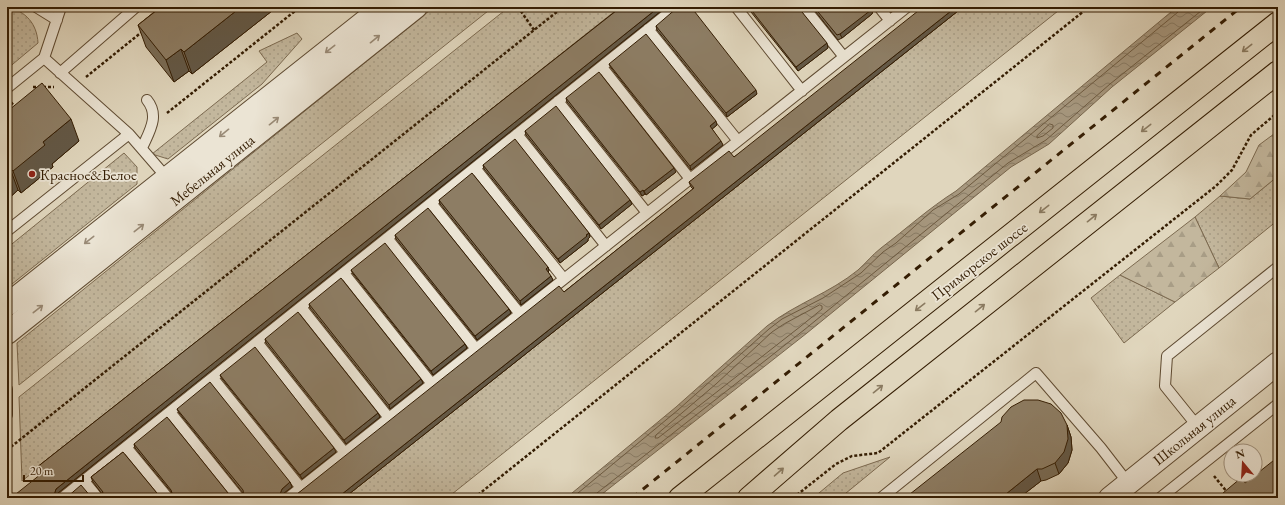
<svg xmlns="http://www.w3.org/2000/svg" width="1285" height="505" viewBox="0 0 1285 505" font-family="'EB Garamond',serif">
<defs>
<pattern id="green-dots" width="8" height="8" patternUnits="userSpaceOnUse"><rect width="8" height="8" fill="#c3b79d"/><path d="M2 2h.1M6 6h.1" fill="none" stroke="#a89d86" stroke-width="1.8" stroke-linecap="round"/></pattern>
<pattern id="forest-firs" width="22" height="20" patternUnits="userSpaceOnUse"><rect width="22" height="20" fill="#c3b79d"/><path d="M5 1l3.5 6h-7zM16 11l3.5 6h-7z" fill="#a89d86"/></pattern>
<pattern id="water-waves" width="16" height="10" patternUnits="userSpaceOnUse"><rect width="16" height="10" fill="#a6977e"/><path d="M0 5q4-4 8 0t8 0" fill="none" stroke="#887b65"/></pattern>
</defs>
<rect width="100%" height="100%" fill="#e0d6bd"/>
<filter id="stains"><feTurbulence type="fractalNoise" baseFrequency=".005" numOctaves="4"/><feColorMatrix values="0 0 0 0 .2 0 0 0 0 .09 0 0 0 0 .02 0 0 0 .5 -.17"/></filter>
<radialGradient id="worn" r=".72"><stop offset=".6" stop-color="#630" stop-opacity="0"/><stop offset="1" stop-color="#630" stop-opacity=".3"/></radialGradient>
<!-- green -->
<path fill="url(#green-dots)" stroke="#7c6a50" d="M7 7C26 11 37 24 38 43L7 69Z
M434 7H493L19 385 17 343Z
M509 7H620L22 481 19 397Z
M963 7H1063L447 498H344Z
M297 33 302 39 262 84 168 159 152 154 267 62 259 51Z
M124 153 137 167V184L7 288V248Z
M1278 176V220L1219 268 1195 217 1220 196 1250 199Z
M1120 275 1175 302 1124 343 1091 298Z
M890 457 840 498H813L843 473Z"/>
<!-- forest -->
<path fill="url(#forest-firs)" stroke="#7c6a50" d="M1278 131V176L1250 199 1220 196 1246 172 1259 145Z
M1195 217 1219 268 1175 302 1120 275Z"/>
<!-- water -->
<path fill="url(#water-waves)" stroke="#78664d" d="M1177 7H1212L1112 87 1049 144 1011 167 807 333 597 498H566L676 407 767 326C795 304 830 293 858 270 866 263 872 255 881 248 906 229 929 208 956 191Z"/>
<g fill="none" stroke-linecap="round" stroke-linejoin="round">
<!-- shore -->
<path stroke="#6d5a40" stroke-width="1" d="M1050 124 1053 125V128L1043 136 1037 138V136Z
M820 305 822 306V309L801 326 658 438H655L656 435 716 384 772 332 784 324Z
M572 498 678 410 769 329 782 319 823 298 861 273 883 252 896 243 933 210 959 194 1178 12 1180 7
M595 498 597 493 804 330 1008 163 1046 140 1110 84 1206 7"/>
<defs>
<path id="service" d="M36 7 57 20
M736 7 802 91
M804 7 844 57
M879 7 890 21
M648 29 738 141
M44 58 129 134 168 179
M602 67 690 179
M60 73 136 7
M7 88 44 58 61 7
M558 101 647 213
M517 134 606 246
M142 148C149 132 160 116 147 100
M475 168 564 279
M431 203 520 314
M7 231 129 134
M387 238 476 349
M344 273 432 384
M301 307 389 418
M257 342 345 453
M213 378 301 488
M7 389V415
M170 412 239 498
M1198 427 1165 386 1167 356 1278 267
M126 447 168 498
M84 481 98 498
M62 498 676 7
M288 498 907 7
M881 498 1036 373 1101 448 1128 483
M1160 498 1278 404"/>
<path id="tertiary" d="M7 305 383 7
M7 333 416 7
M1110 498 1278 363"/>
<path id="primary" d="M680 498 1278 23
M749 498 839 420 1278 72"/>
</defs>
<!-- service casing -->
<use href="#service" stroke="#5f4b32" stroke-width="12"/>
<!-- tertiary casing -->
<use href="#tertiary" stroke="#5f4b32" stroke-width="24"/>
<!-- primary casing -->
<use href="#primary" stroke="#341d03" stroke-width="24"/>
<!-- path -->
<path stroke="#341d03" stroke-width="2.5" stroke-dasharray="3 2" stroke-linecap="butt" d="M518 7 534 30
M86 77 143 31
M33 87H54
M7 108 14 102
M167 113 300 7
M7 450 563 7
M1214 476 1232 498
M474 498 1089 7
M793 498 836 464 852 456 878 453 1216 186 1232 170 1251 135 1278 112"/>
<!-- service -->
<use href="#service" stroke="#ebe4d4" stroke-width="10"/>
<!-- tertiary -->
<use href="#tertiary" stroke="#ebe4d4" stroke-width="22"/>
<!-- primary -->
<use href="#primary" stroke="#e0d6bd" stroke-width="22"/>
<!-- rail -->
<path stroke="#341d03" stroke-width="3" stroke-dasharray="7 7" stroke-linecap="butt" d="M632 498 1241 7"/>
</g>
<!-- wall -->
<path fill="#796c56" stroke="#341d03" d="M158 7H277L192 74 189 71 174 82 146 47 138 25 159 8Z
M621 7H666L58 493 56 498 38 472 36 468Z
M747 7H798L828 48 798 71Z
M812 7H874L872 14 842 38 838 40Z
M963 7 344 498H292L564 292 693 189 691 187 689 182 734 157Z
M656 26 757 94 727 117 657 30Z
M609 64 717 125 712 129 723 145 691 170 611 68Z
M566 98 676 172 646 195 645 194 642 196 567 102Z
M9 110 79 141 52 164 53 167 21 193 18 190 7 200V117L10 114Z
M525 131 630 200 632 204 601 229 526 135Z
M483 165 589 233 590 237 588 239V241L560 263 484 169Z
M439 200 548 267 549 271 548 272 553 280 521 305 440 204Z
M395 235 509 309 511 313 477 340 396 239Z
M351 270 465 344 467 348 433 375 353 274Z
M309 304 421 379 423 383 390 409 310 308Z
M265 339 378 413 380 417 346 444 266 343Z
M220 375 336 452 302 479 222 379Z
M177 409 290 482 292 487 284 493 282 497 244 496 243 493 179 413Z
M1067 425 1071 437 1072 450 1068 463 1059 474 1046 480 1041 481 1019 498H905Z
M134 444 233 498 173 496 172 493 135 448Z
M123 452 102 494 93 482 91 477Z"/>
<!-- shaded-wall -->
<path fill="#635846" stroke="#341d03" d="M241 7H277L192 74 184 52Z
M659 7H666L58 493 56 498 54 495 56 489Z
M871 7H874L872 14 842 38 840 34Z
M956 7H963L344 498H337Z
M827 43 828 48 798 71 796 67Z
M181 49 189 71 174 82 166 60Z
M756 90 757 94 727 117 726 113Z
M71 119 79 141 52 164 53 167 21 193 13 171 43 142Z
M716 121 717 125 711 130 710 126Z
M721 141 723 145 691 170 690 166Z
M10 168 18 190 7 200V171Z
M674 168 676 172 646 195 644 191Z
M643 190 645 194 642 196 640 192Z
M630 200 632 204 601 229 599 225Z
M589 233 590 237 588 239V241L560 263 558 259Z
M548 267 549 271 547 273 546 269Z
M551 276 553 280 521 305 520 301Z
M509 309 511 313 477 340 475 336Z
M465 344 467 348 433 375 431 371Z
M421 379 423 383 390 409 389 405Z
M378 413 380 417 346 444 344 440Z
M1067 425 1071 437 1072 450 1068 463 1059 474 1055 463Z
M334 448 336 452 302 479 300 475Z
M1037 469 1041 481 1019 498H1001Z
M290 482 292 487 284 493 282 498 280 494 282 489Z"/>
<!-- building -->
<path fill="#8d7d64" stroke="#341d03" d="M161 7H241L184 52 181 49 166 60 138 25Z
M621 7H659L56 489 54 495 57 498H11L41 474 36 468Z
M678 7H691L756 90 726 113 656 26Z
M749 7H798L827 43 796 67Z
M814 7H871V10L840 34 837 35Z
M923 7H956L337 498H292L559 286 564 292 694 188 689 182 729 151 734 157Z
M646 34 716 121 710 126 721 141 690 166 609 64Z
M599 72 674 168 644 191 643 190 640 192 566 98Z
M42 83 71 119 43 142 45 145 13 171 10 168 7 171V117L11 113 9 110Z
M556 106 630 200 599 225 525 131Z
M515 139 589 233 586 235 587 236 558 259 483 165Z
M472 173 548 267 546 269 551 276 520 301 439 200Z
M428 208 509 309 475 336 395 235Z
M385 243 465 344 431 371 351 270Z
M341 278 421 379 389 405 309 304Z
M298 312 378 413 344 440 265 339Z
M255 347 334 448 300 475 220 375Z
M210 382 290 482 282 489 280 494 283 498H242L244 496 243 490 177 409Z
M1024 400H1038L1051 404 1061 413 1067 425 1068 439 1064 452 1055 463 1042 469H1037L1001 498H905L1001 422 1002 417 1011 407Z
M167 417 232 498H233H171L173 496 171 490 134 444Z
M123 452 161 498H162H101L103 492 91 477Z
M1278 457V498H1227L1223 493 1241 478 1245 483Z
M81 485 92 498H66Z"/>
<!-- one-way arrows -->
<defs><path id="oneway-shaft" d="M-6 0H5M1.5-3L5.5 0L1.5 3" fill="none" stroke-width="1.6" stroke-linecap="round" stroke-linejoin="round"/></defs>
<g stroke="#998a76">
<use href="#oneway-shaft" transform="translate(375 39) rotate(-39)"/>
<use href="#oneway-shaft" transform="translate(330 49) rotate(142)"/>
<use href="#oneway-shaft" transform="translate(274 121) rotate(-39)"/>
<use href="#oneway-shaft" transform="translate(224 133) rotate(141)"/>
<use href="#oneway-shaft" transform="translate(139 228) rotate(-38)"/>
<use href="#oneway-shaft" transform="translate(89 240) rotate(142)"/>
<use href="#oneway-shaft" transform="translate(38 309) rotate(-38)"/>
</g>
<g stroke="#8a7a60">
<use href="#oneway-shaft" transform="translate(1247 48) rotate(142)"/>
<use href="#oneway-shaft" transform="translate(1146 128) rotate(142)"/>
<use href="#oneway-shaft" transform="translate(1044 209) rotate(142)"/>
<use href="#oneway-shaft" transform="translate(1092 218) rotate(-39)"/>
<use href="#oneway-shaft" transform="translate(920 307) rotate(142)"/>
<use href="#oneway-shaft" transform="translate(980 308) rotate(-39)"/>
<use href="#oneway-shaft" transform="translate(878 389) rotate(-39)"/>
<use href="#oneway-shaft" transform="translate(779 472) rotate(-41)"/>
</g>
<!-- markers -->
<circle fill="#8f2418" stroke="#ebe4d4" stroke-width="1.5" cx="32" cy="174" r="4"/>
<g text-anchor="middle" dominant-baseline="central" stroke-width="3.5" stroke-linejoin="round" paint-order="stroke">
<!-- street labels -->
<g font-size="15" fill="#341d03" stroke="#ebe4d4">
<text transform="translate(212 170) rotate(-39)">Мебельная улица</text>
<text transform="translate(979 261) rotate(-38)">Приморское шоссе</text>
<text transform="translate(1194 430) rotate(-39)">Школьная улица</text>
</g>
<!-- poi labels -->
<g font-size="15" fill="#341d03" stroke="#ebe4d4" text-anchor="start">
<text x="40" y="174">Красное&amp;Белое</text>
</g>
</g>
<!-- margin -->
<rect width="1285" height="505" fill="none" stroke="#e0d6bd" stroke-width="24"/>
<rect x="8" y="8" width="1269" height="489" fill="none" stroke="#341d03" stroke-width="2"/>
<rect x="12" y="12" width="1261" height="481" fill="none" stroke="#341d03"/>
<!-- north arrow -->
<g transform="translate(1243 463) rotate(342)"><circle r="19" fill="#ebe4d4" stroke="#a29480"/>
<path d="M0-3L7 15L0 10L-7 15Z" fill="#8f2418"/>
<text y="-6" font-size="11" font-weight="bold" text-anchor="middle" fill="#341d03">N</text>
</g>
<!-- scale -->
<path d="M24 475v6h59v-6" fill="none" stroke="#341d03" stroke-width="2"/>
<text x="30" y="475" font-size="12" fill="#341d03" stroke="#ebe4d4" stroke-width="3" paint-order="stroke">20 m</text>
<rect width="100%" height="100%" filter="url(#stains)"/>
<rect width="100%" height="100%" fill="url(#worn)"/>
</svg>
